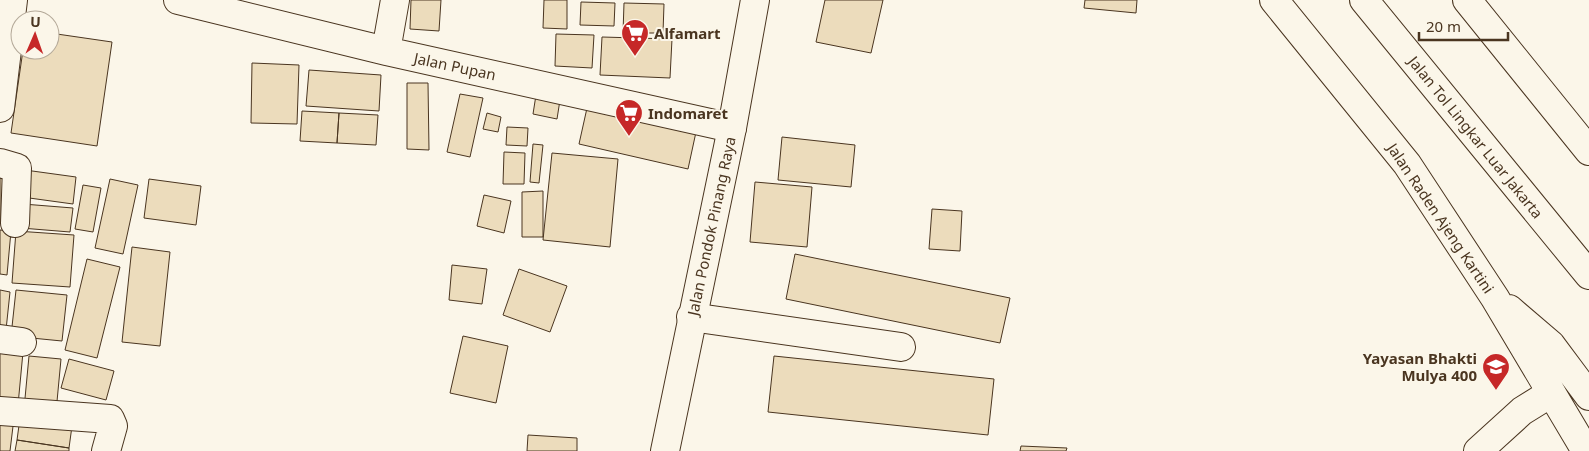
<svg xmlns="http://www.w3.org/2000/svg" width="1589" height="451" viewBox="0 0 1589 451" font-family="'Noto Sans',sans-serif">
<rect width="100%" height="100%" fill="#fbf6e9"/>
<!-- building -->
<path fill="#ecdcbc" stroke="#4a3520" d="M411 0H441L439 31 410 29Z
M544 0H567V29L543 28Z
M825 0H883L871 53 816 42Z
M1085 0H1137L1136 13 1084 8Z
M581 2 615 3 614 26 580 25Z
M624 3 664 4 663 33H623Z
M50 33 112 42 97 146 11 133 23 50H50Z
M556 34 594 35 592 68 555 66Z
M602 37 672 39 670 78 600 75Z
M252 63 299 65 297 124 251 123Z
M309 70 381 75 379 111 306 106Z
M407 83H428L429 150 407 149Z
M460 94 483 98 470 157 447 152Z
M536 95 560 100 557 119 533 114Z
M587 108 696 132 688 169 579 144Z
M302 111 339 113 337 143 300 141Z
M339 113 378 115 376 145 337 143Z
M487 113 501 117 498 132 483 129Z
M507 127 528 128 527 146 506 145Z
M782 137 855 145 851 187 778 180Z
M533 144 543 145 539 183 530 182Z
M504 152 525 153 524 184H503Z
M552 153 618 159 610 247 543 240Z
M25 170 76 177 73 204 22 197Z
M0 172 16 174 9 225 0 223Z
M110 179 138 185 123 254 95 248Z
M149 179 201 186 196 225 144 218Z
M755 182 812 187 807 247 750 242Z
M83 185 101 188 93 232 75 229Z
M543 191V237H522V192Z
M484 195 511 201 504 233 477 226Z
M23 204 73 208 70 232 21 228Z
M932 209 962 211 960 251 929 249Z
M0 230 11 231 7 275 0 274Z
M16 231 74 235 70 287 12 283Z
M132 247 170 252 160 346 122 342Z
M795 254 1010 298 1000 343 786 299Z
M87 259 120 267 97 358 65 350Z
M452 265 487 269 482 304 449 300Z
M519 269 567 286 550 332 503 315Z
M0 290 10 292 6 330 0 329Z
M16 290 67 295 62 341 11 336Z
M463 336 508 346 496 403 450 393Z
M0 349 23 352 18 405 0 404Z
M29 356 61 359 56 412 24 409Z
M774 356 994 379 988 435 768 412Z
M69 359 114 371 106 400 61 388Z
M0 416 14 418 10 451H0Z
M20 418 72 426 69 448 17 440Z
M528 435 577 438V451H527Z
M17 440 69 448V451H15Z
M1021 446 1067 448 1066 451H1020Z"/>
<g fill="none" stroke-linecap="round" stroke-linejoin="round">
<defs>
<path id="minor" d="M178 0 386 51 732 128
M386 51 395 0
M0 108 13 0
M0 163 17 168 15 223
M691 317 901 347
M0 339 22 342
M0 411 110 419 113 426 106 451
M1478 451 1522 411 1551 393"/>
<path id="highway" d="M1274 0 1407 164 1495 298 1586 451
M1364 0 1589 275
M1467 0 1589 151
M1509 309 1551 345 1589 396
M665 451 732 128 755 0"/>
</defs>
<!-- minor casing -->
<use href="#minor" stroke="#4a3520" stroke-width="30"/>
<!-- highway casing -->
<use href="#highway" stroke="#4a3520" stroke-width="30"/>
<!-- minor -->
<use href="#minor" stroke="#fbf6e9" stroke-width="28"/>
<!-- highway -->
<use href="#highway" stroke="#fbf6e9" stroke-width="28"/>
</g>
<!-- icons -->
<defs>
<symbol id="supermarket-pin" viewBox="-11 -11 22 30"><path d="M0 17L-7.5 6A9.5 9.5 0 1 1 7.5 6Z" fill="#c62828" stroke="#fbf6e9"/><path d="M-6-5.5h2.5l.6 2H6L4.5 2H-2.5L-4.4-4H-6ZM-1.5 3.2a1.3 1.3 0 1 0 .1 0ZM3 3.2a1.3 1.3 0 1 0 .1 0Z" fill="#fff"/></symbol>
<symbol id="school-pin" viewBox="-11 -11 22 30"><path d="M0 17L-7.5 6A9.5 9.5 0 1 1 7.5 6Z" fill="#c62828" stroke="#fbf6e9"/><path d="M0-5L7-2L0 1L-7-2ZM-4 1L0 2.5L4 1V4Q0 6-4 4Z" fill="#fff"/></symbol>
</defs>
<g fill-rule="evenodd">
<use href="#supermarket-pin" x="619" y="17" width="32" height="43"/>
<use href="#supermarket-pin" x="613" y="97" width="32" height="43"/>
<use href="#school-pin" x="1480" y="351" width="32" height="43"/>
</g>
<g text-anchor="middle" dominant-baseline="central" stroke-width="4" stroke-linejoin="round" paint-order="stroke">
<!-- poi labels -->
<g font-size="15" font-weight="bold" fill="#4a3520" stroke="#fbf6e9" text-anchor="start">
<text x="654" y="33">Alfamart</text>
<text x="648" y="113">Indomaret</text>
<text x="1477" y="358" text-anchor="end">Yayasan Bhakti<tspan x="1477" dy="17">Mulya 400</tspan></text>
</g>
<!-- street labels -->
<g font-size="15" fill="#4a3520" stroke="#fbf6e9">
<text transform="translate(455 66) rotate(12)">Jalan Pupan</text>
<text transform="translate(1476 137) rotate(51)">Jalan Tol Lingkar Luar Jakarta</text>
<text transform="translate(1441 218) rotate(56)">Jalan Raden Ajeng Kartini</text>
<text transform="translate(711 226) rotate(-78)">Jalan Pondok Pinang Raya</text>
</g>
</g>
<!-- north arrow -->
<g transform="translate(35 35) rotate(2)"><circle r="24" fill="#fbf6e9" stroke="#b4a999"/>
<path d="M0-4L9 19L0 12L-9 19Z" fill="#c62828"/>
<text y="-8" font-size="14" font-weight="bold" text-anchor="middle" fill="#4a3520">U</text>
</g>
<!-- scale -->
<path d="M1419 32v8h89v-8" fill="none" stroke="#4a3520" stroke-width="2.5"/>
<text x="1426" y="32" font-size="15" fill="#4a3520" stroke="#fbf6e9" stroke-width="4" paint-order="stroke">20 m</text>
</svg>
